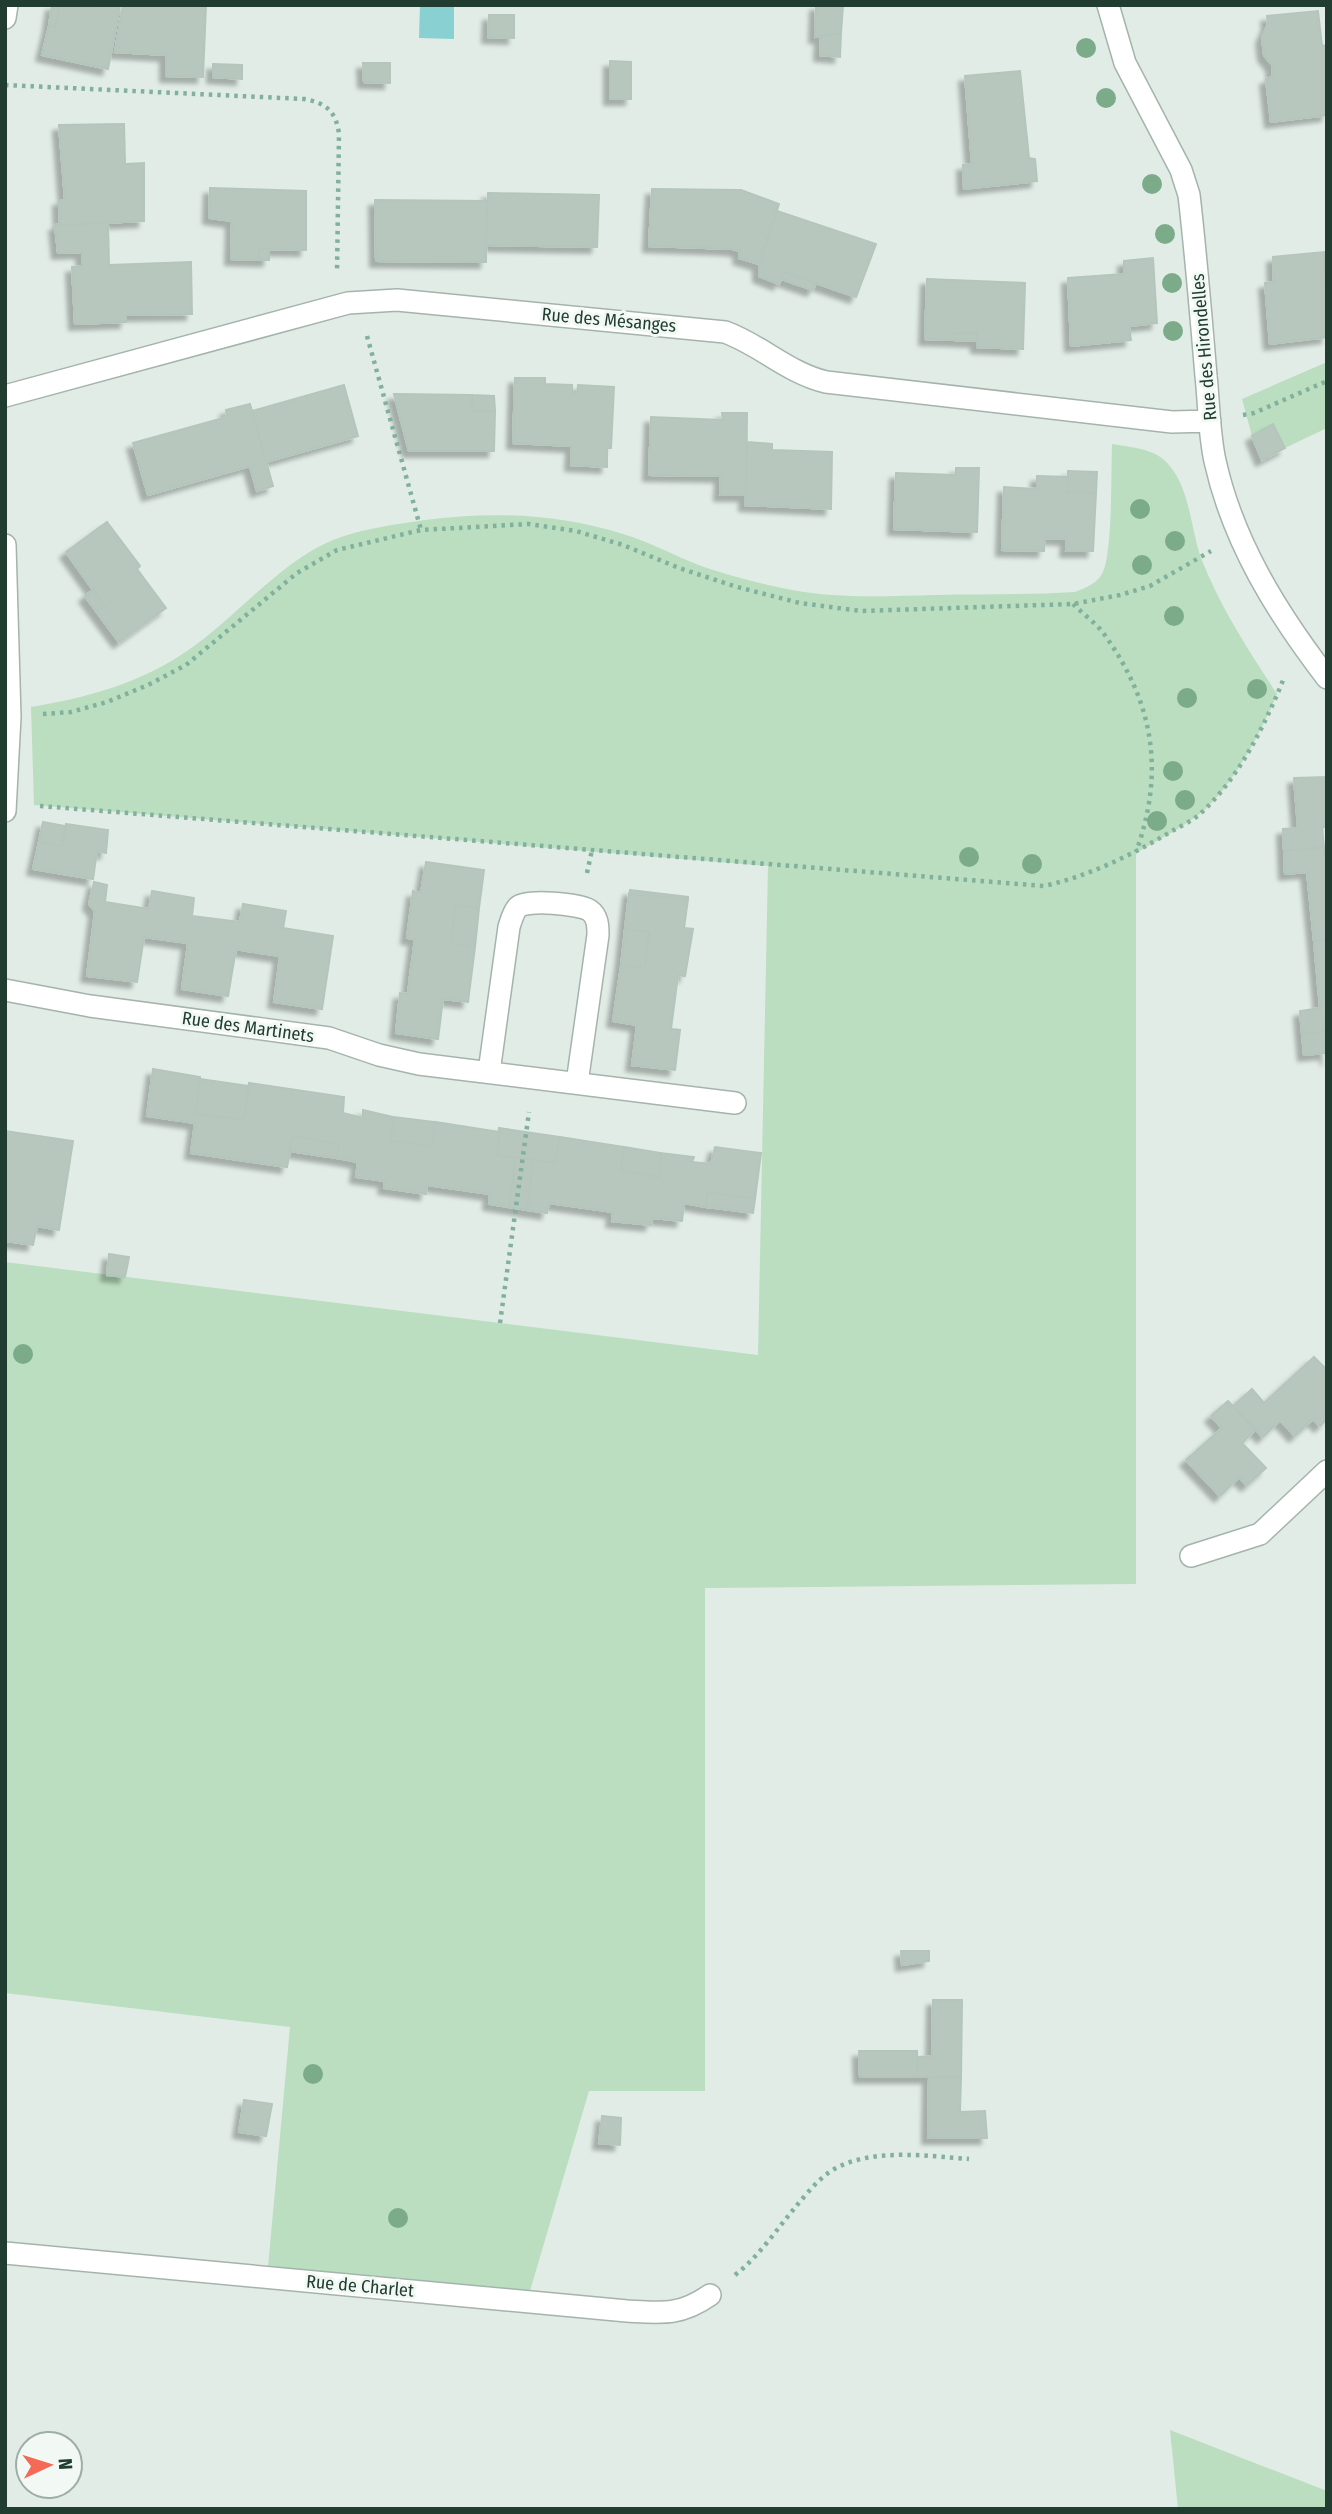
<svg xmlns="http://www.w3.org/2000/svg" width="1332" height="2514" viewBox="0 0 1332 2514" font-family="'Fira Sans Condensed',sans-serif">
<defs>
<filter id="shadow"><feDropShadow dx="-6" dy="6" stdDeviation="2" flood-color="#0004"/></filter>
</defs>
<rect width="100%" height="100%" fill="#e1ece6"/>
<!-- green -->
<path fill="#badebf" d="M1327 362V428L1285 448 1273 424 1252 436 1242 399Z
M1112 444C1128 447 1150 448 1163 459 1190 482 1190 527 1201 558 1220 607 1249 651 1277 694 1262 731 1229 793 1197 816 1178 830 1156 841 1136 853V1584L705 1588V2091H589L527 2301 267 2278 290 2027 5 1993V1262L758 1355 768 866 34 805 31 707C86 698 141 683 187 651 236 618 278 563 333 540 363 528 394 525 425 520 493 511 558 514 623 534 650 542 675 556 701 566 730 576 761 584 792 590 840 599 888 596 936 595 983 594 1029 595 1075 592 1085 588 1096 584 1102 574 1113 554 1111 471 1112 444Z
M1170 2430 1327 2491V2509H1178Z"/>
<!-- water -->
<path fill="#88d0d2" d="M420 5H454V39L419 38Z"/>
<!-- building -->
<path fill="#b7c7be" stroke="#b4c6bc" stroke-width="2" filter="url(#shadow)" d="M52 5H60L55 27 49 26Z
M60 5 99 8V5H120L108 69 42 55 49 26 55 27Z
M123 5H206L203 77 166 76V55L115 52Z
M816 5H843L841 33 815 37Z
M1318 11 1322 46 1327 45V115L1271 122 1266 79 1273 77 1272 65 1264 55 1262 38 1268 24 1267 16Z
M489 15H514V38L488 37Z
M841 33 840 57 820 55 821 36Z
M610 61 631 62V99H610Z
M363 63H390V83L364 82Z
M213 64 242 65V79L213 77Z
M1020 71 1029 158 1035 159 1037 181 964 189 963 165 972 164 965 76Z
M124 124 125 164 144 163V221L60 225 59 200H65L59 125Z
M210 188 306 191V250L259 249V260L231 259 232 221 209 218Z
M652 189 741 190 779 204 759 264 739 258 740 251 732 249 649 246Z
M488 193 599 195 597 247 486 245Z
M375 200 487 201 486 262 376 261Z
M777 211 876 244 856 297 784 272 779 284 759 276V264Z
M108 223 109 265 191 262 192 314 126 315V322L75 324 72 267 83 266 82 252 58 253 55 225Z
M259 249H269V260H259Z
M1324 252 1327 337 1270 344 1265 283 1274 282 1273 257Z
M1153 258 1157 323 1129 326 1131 340 1071 346 1068 278 1124 274V261Z
M784 272 816 283 813 290 781 279Z
M927 279 1025 283 1023 349 977 347V333H954V340L925 339Z
M954 333H977V341L954 340Z
M515 378H545V384L572 385V393H577L578 385 614 387 611 448H607V467L571 465 572 446 513 443Z
M344 385 358 436 266 462 252 411Z
M394 394 472 395V411H495L494 451H409Z
M472 395 494 396 495 411H472Z
M250 404 273 486 257 491 250 466 148 495 133 443 227 417 226 410Z
M722 413H747L746 495H720L721 476 649 475 651 417 723 420Z
M1273 424 1285 448 1262 460 1252 436Z
M747 442 772 444V450L832 452 831 509 745 505Z
M956 468H979L977 532 894 529 896 473 956 475Z
M1068 471 1097 472 1096 493 1068 492Z
M1037 476 1068 477V492L1096 493 1093 551H1066L1067 539 1045 538 1044 551 1002 550 1004 487 1037 489Z
M107 522 140 566 137 569 166 608 119 642 96 611 105 607 66 552Z
M93 590 105 607 96 611 85 596Z
M1327 777V827H1322L1324 847 1284 851 1283 829 1298 828 1294 778Z
M43 822 65 826 62 846 39 842Z
M66 824 108 830 106 853 97 851 93 879 33 869 39 842 62 846Z
M1324 847 1327 870V939L1314 941 1307 872 1285 874 1284 851Z
M426 862 484 870 479 908 456 905 451 943 475 947 468 1002 443 999 438 1039 396 1033 400 993 408 994 410 976 415 939 407 938 413 891 421 893Z
M94 882 107 885 105 902 149 909 152 891 194 898 192 916 240 922 243 904 286 911 283 928 333 936 322 1009 274 1002 280 956 247 951 236 949 228 996 182 989 188 943 144 937 137 982 87 976 95 911 89 904Z
M630 890 688 897V899L629 894Z
M629 894 688 899 684 928 693 929 685 976 678 975 671 1029 680 1030 675 1070 632 1065 637 1025 613 1021 621 966 645 968 649 932 625 929Z
M456 905 479 908 475 947 451 943Z
M625 929 649 932 645 968 621 966Z
M1327 939V1031L1302 1034 1300 1011 1320 1008 1314 941Z
M1327 1031V1060L1326 1053 1304 1055 1302 1034Z
M153 1069 200 1077 196 1114 244 1120 249 1083 344 1097 343 1113 363 1118V1110L393 1117 391 1141 432 1146 435 1122 500 1132 497 1155 516 1158 509 1207 489 1204 490 1194 427 1185 426 1194 384 1188 385 1181 356 1177 358 1162 337 1158 339 1144 293 1136 287 1167 191 1153 195 1123 147 1116Z
M200 1079 249 1086 244 1120 196 1114Z
M393 1117 435 1122 432 1146 391 1141Z
M499 1128 560 1137 555 1163 497 1155Z
M5 1131 73 1141 59 1230 37 1226 33 1245 5 1241Z
M293 1136 339 1144 337 1158 289 1151Z
M560 1137 624 1147 621 1171 659 1177 661 1153 694 1157 692 1162 711 1164 715 1147 761 1153 755 1199 707 1192 706 1207 684 1203 682 1221 652 1218 651 1225 612 1221 613 1212 549 1203 547 1213 527 1210 533 1160 555 1163Z
M624 1147 661 1153 659 1177 621 1171Z
M516 1158 533 1160 527 1210 509 1207Z
M707 1192 755 1199 753 1213 706 1207Z
M109 1254 129 1257 125 1277 107 1275Z
M1314 1357 1327 1370V1419L1320 1426 1313 1419 1295 1436 1280 1420 1263 1437 1233 1406 1252 1389 1264 1403Z
M1228 1401 1255 1430 1242 1443 1266 1468 1247 1485 1239 1477 1220 1496 1186 1460 1222 1428 1211 1416Z
M901 1951H929V1961L902 1965Z
M933 2000H962L961 2077H917L918 2057 932 2056Z
M859 2051H917V2077H860Z
M961 2077 960 2112 985 2111 987 2138H928L929 2078Z
M244 2100 272 2104 266 2136 239 2132Z
M602 2116 621 2118 620 2145 599 2143Z"/>
<g fill="none" stroke-linecap="round" stroke-linejoin="round">
<defs>
<path id="minor" d="M1108 5 1125 63 1181 170 1189 195C1196 255 1201 316 1206 376 1209 404 1209 434 1215 461 1233 542 1277 613 1327 678
M5 18 7 5
M5 396 348 303 397 300 725 332C761 345 788 373 826 382L1172 422 1210 421
M5 545 10 717 5 811
M5 990 90 1006 329 1038 379 1055 419 1064 735 1103
M489 1072 509 927C511 921 513 912 518 907 527 899 578 904 589 910 598 916 598 926 598 935L577 1083
M1191 1556 1260 1534 1327 1471
M5 2253 627 2311C662 2313 680 2316 710 2295"/>
</defs>
<!-- minor casing -->
<use href="#minor" stroke="#a4b4ac" stroke-width="24"/>
<!-- path -->
<path stroke="#81b09c" stroke-width="4.5" stroke-dasharray="3.5 5" stroke-linecap="butt" d="M5 85 304 99C326 103 336 111 339 134L337 272
M367 336 421 530
M1243 415 1254 413 1327 381
M1073 604C1083 614 1096 623 1104 634 1154 703 1165 772 1136 852
M43 714 71 712 107 702 148 685 186 665 297 573 337 550 421 530 529 524 576 531 623 545 679 568 737 587 800 603 861 611 1073 604 1120 595 1150 586 1211 551
M40 806 1044 886C1089 876 1132 855 1172 831 1181 826 1192 821 1200 814 1239 778 1264 727 1284 678
M587 873 592 850
M500 1323 529 1112
M735 2275C758 2257 775 2232 793 2210 804 2197 816 2181 831 2171 869 2147 927 2156 969 2159"/>
<!-- minor -->
<use href="#minor" stroke="#fff" stroke-width="21"/>
</g>
<!-- trees -->
<g fill="#7cab8a">
<circle cx="1086" cy="48" r="10"/>
<circle cx="1106" cy="98" r="10"/>
<circle cx="1152" cy="184" r="10"/>
<circle cx="1165" cy="234" r="10"/>
<circle cx="1172" cy="283" r="10"/>
<circle cx="1173" cy="331" r="10"/>
<circle cx="1140" cy="509" r="10"/>
<circle cx="1175" cy="541" r="10"/>
<circle cx="1142" cy="565" r="10"/>
<circle cx="1174" cy="616" r="10"/>
<circle cx="1257" cy="689" r="10"/>
<circle cx="1187" cy="698" r="10"/>
<circle cx="1173" cy="771" r="10"/>
<circle cx="1185" cy="800" r="10"/>
<circle cx="1157" cy="821" r="10"/>
<circle cx="969" cy="857" r="10"/>
<circle cx="1032" cy="864" r="10"/>
<circle cx="23" cy="1354" r="10"/>
<circle cx="313" cy="2074" r="10"/>
<circle cx="398" cy="2218" r="10"/>
</g>
<g text-anchor="middle" dominant-baseline="central" stroke-width="6" stroke-linejoin="round" paint-order="stroke">
<!-- street labels -->
<g font-size="18" fill="#213d32" stroke="#f2f9f4">
<text transform="translate(609 320) rotate(5)">Rue des Mésanges</text>
<text transform="translate(1204 347) rotate(-95)">Rue des Hirondelles</text>
<text transform="translate(248 1027) rotate(8)">Rue des Martinets</text>
<text transform="translate(360 2286) rotate(5)">Rue de Charlet</text>
</g>
</g>
<!-- border -->
<rect width="1332" height="2514" fill="none" stroke="#213d32" stroke-width="14"/>
<!-- north arrow -->
<g transform="translate(49 2465) rotate(86)"><circle r="33" fill="#f2f9f4" stroke="#9eaea6" stroke-width="2"/>
<path d="M0-5L12 26L0 18L-12 26Z" fill="#f56a57"/>
<text y="-10" font-size="19" font-weight="bold" text-anchor="middle" fill="#213d32">N</text>
</g>
</svg>
